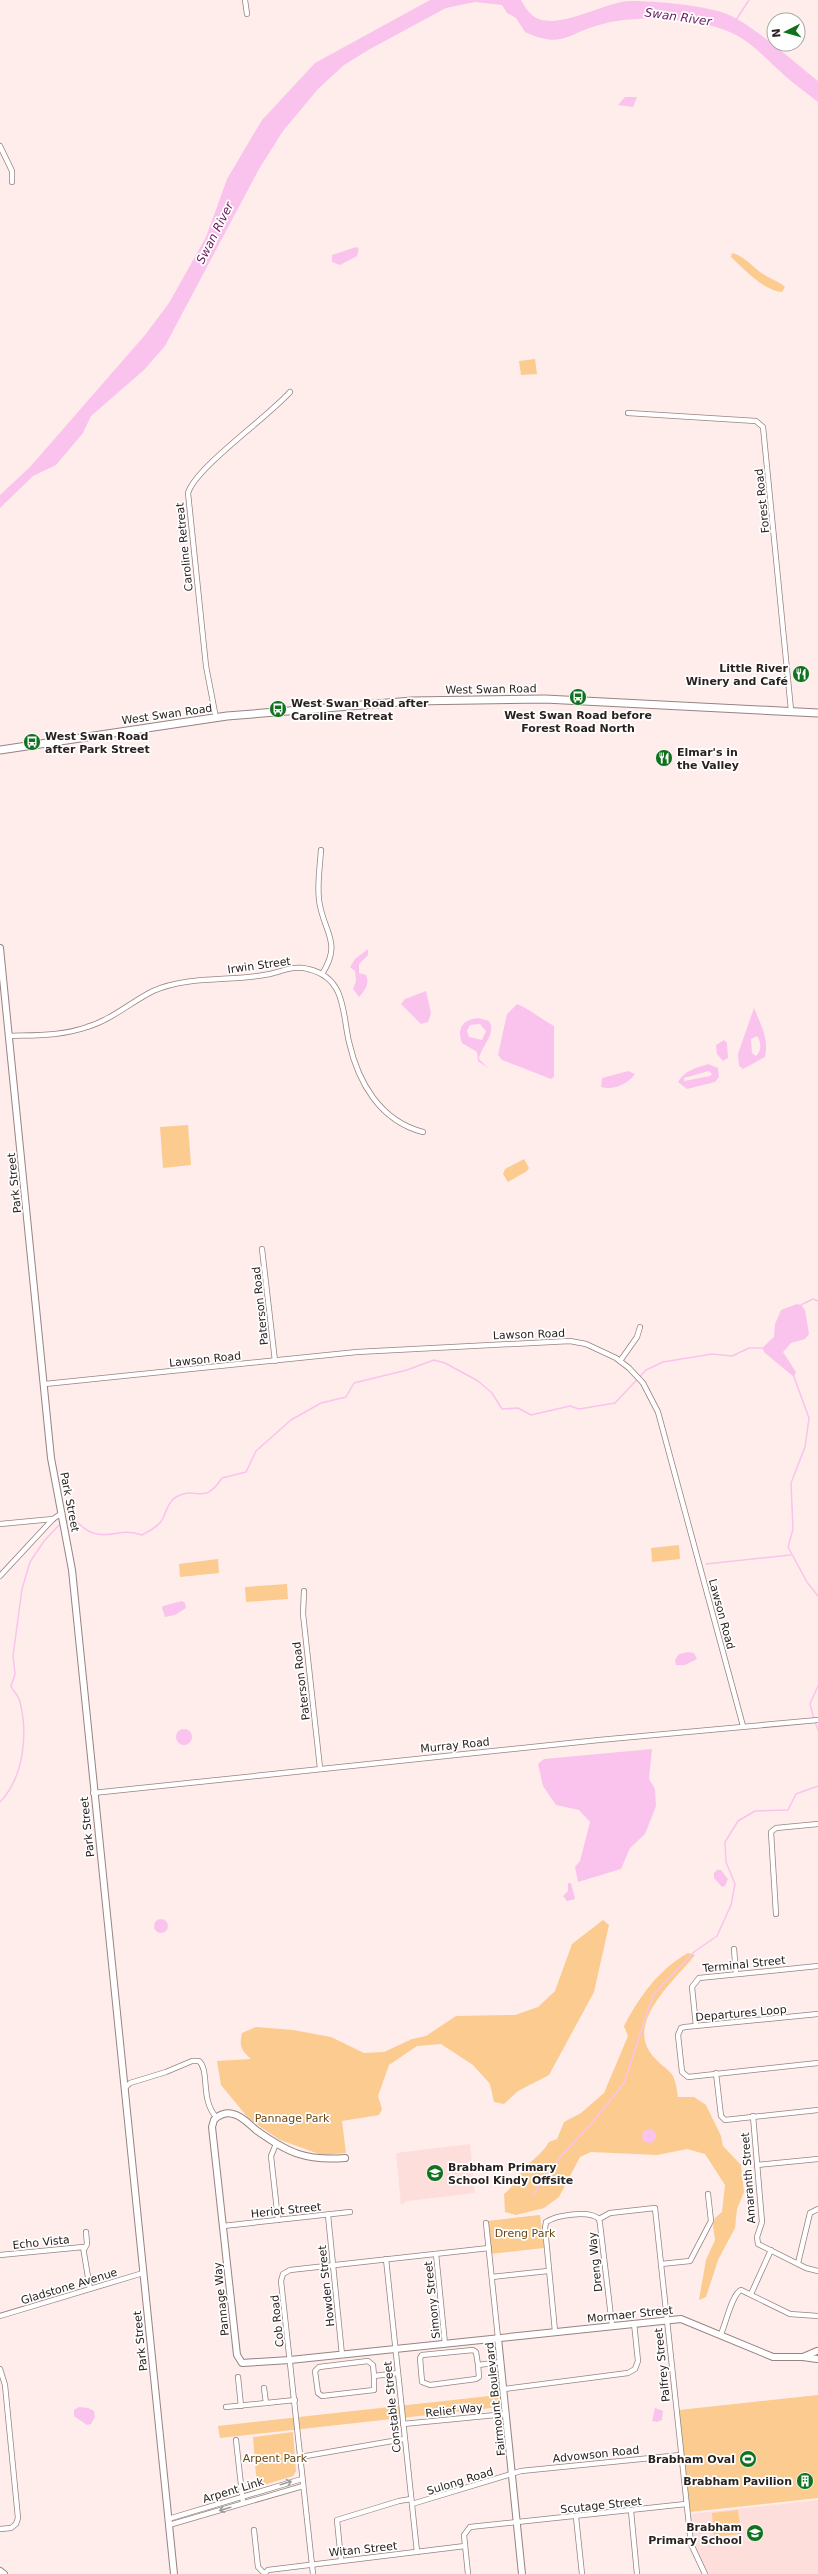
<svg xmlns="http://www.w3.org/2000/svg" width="818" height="2574" font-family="'DejaVu Sans',sans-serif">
  <rect width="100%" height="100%" fill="#ffedeb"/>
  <g fill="#fddedb">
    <polygon points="470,2144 475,2193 407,2201 401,2205 396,2153"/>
    <polygon points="818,2500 818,2574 708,2574 694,2545 690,2514"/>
  </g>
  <g fill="#fbcb90">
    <path d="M732,253C745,256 752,267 763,274C770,279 779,281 785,287L782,292C764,291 744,269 731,257Z"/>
    <polygon points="535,359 537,374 521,375 519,361"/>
    <polygon points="188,1125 191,1165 163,1168 160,1127"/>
    <polygon points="524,1159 529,1168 527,1171 508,1182 503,1174 505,1169"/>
    <polygon points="679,1545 680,1559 652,1562 651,1548"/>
    <polygon points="218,1559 219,1573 180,1577 179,1564"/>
    <polygon points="287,1584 288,1599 246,1602 245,1587"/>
    <path d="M603,1920L609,1925L594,1992L549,2075L518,2091L504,2104L494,2102L490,2084L473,2065L441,2044L417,2046L389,2065L378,2096L382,2109L379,2115L342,2121L346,2153L322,2155L280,2140L249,2119L221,2085L217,2061L251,2059C241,2050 239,2046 242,2033L256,2027L293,2030L331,2037L364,2053L384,2052L412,2039L426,2036L456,2016L515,2015L538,2007L555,1991L572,1944Z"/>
    <path d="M688,1953L695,1955C675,1980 625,2022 652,2055C669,2075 674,2066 678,2097H694L706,2105L721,2136L723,2146L741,2165L744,2192L737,2209L735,2228L718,2260L706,2297L699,2300L706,2260L715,2240L713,2226L715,2218L722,2212L725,2185L705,2154L687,2149L657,2155L591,2152L580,2157L559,2197L544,2208L516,2215L505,2212L504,2194C513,2187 515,2181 522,2172C530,2160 542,2155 549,2142L557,2139L564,2122L581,2113L604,2093L628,2036L624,2026C640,1996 658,1970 688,1953Z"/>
    <polygon points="540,2215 544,2248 490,2254 487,2221"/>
    <polygon points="498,2395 500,2407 220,2438 218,2426"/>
    <polygon points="818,2395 818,2498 690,2512 679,2410"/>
    <polygon points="293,2432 296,2471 293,2476 257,2487 253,2437"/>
    <polygon points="738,2510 741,2534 714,2537 712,2513"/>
  </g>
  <g fill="#fac3ed" fill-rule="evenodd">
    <path d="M430,0H521C524,5 527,11 532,15C554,34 605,1 631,1C657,1 703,5 727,14C752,24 795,63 818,81V102C807,93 795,85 785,76C769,62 755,45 736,35C701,17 637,14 599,25C567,34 561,49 525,32L516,18L507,13L502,5L475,2L446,8L370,49L344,65L318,89L283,131L259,169L165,346L144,370L91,416L83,433L56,465L33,476L0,508V495L30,467L145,335L169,303L206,237L227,179L262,120L315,63Z"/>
    <polygon points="625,97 637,97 633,107 618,105"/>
    <polygon points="356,247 359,249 357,256 340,265 332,262 332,255"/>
    <path d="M368,949V955L359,964V973L366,975C370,984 365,990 359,997L353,989L356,981L355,971L350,967L355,959Z"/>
    <polygon points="426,991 431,1013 428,1022 421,1024 401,1004 405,999"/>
    <path d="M517,1004C531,1010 541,1019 554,1026V1077L551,1079L502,1060L498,1055L507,1014Z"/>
    <path d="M754,1008C761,1025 769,1039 765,1057L743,1069L739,1066L738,1054ZM757,1036C761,1041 762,1051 756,1056L752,1053L751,1039Z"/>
    <path d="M478,1018L489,1021C497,1034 481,1046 479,1059L489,1069L478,1061L477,1052L462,1043C457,1028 462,1020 478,1018ZM480,1024L486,1031L482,1040L469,1037L467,1031L470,1025Z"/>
    <polygon points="724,1040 727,1043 728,1058 723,1061 717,1054 716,1045"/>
    <path d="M708,1064L718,1068L719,1077L715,1082L687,1089L678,1082C685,1070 696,1068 708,1064ZM709,1071L712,1074L710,1076L684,1081V1078Z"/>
    <path d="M628,1071L635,1074C628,1084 613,1091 601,1087L602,1078Z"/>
    <polygon points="797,1304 801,1305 805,1310 809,1334 805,1339 791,1343 783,1352 796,1372 794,1377 765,1353 762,1348 774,1337 775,1324 781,1310"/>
    <polygon points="182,1601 185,1603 186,1608 175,1615 165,1617 162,1608 163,1606"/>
    <polygon points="688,1652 694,1653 697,1659 685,1665 676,1665 675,1660 679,1654"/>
    <circle cx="184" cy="1737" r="8"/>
    <polygon points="652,1749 649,1779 655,1789 656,1806 645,1834 630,1848 621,1869 578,1882 575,1867 580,1861 590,1822 579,1810 556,1805 543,1786 538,1764 544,1759"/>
    <polygon points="717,1870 721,1870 728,1879 725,1886 722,1887 714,1878 714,1873"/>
    <polygon points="568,1883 571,1883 575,1899 567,1901 563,1896 568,1891"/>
    <circle cx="161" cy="1926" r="7"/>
    <circle cx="649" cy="2136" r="7"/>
    <polygon points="79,2407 88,2408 94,2411 95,2417 91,2424 87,2425 74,2416 74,2410"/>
    <polygon points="655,2408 663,2411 662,2420 657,2422 652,2421"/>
  </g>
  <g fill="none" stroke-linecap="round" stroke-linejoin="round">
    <g stroke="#fac3ed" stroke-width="1.5">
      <polyline points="736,20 749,0"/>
      <polyline points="801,1305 813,1299 818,1301"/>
      <polyline points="794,1377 809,1418 805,1447 791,1483 793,1529 788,1547 807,1582 818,1596"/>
      <path d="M64,1522L73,1519C80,1524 84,1530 93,1533C112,1539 121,1527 142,1535C149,1531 160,1526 163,1518C167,1510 168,1502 176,1497C196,1485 203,1507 222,1478L246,1472L256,1451L291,1420L321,1403L346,1397L354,1383L407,1370L434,1360L445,1363L478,1381L492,1393L502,1409L518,1408L531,1415L570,1406L579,1409L615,1403L646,1370L663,1362L712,1354L732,1356L749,1348H762"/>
      <polyline points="706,1564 791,1555"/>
      <polyline points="814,1719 810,1704 818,1686"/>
      <polyline points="815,1722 818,1730"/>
      <path d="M0,1802C24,1777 28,1734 20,1702C19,1696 13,1691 11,1686L15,1674L13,1656L22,1589L30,1562L44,1541L61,1523"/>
      <polyline points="533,2195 561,2156 591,2124 624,2083 653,1995 694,1952 717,1936 731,1905 735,1884 726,1862 725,1842 738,1821 755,1811 788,1810 796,1794 818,1786"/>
    </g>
    <g stroke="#978382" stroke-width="6">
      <g id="minor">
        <polyline points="245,0 247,14"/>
        <polyline points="0,146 12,171 12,182"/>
        <polyline points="628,413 756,421 763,427 791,710"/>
        <path d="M216,718L206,666L188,493C196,467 267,418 290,392"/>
        <path d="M321,850C320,866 317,883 319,900C323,932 343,942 322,974"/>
        <path d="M9,1036C35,1035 62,1036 87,1027C111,1020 131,1002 153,991C189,975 232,982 270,974C282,971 295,965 308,969C321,972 332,979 338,992C345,1008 345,1025 349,1042C358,1082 380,1121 423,1132"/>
        <polyline points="262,1249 275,1361"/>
        <polyline points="620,1361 637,1337 640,1327"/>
        <polyline points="45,1384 357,1352 570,1341 586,1344 616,1358 629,1368 643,1383 658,1412 743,1726"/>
        <polyline points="0,1524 53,1519"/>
        <polyline points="0,1576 53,1519 62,1513"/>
        <polyline points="304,1591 303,1614 320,1768"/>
        <polyline points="93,1793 599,1740 818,1720"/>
        <polyline points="776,1914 771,1832 776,1828 818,1824"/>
        <polyline points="734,1949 736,1973"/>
        <polyline points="818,2014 685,2027 681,2028 678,2035 682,2072 688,2077 818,2063"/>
        <polyline points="696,2026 692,1987 699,1978 818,1966"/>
        <polyline points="716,2073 721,2116 725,2120 818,2110"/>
        <path d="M125,2088L130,2083L166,2072L192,2061H199C210,2071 200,2099 216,2117"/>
        <polyline points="753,2116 762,2222 757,2237 758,2244 806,2268 818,2271"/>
        <polyline points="276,2144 271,2156 278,2220"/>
        <polyline points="757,2165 818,2159"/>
        <polyline points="328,2215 342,2355"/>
        <polyline points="599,2219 610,2213 655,2208 691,2544 705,2574"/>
        <polyline points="486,2223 498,2338"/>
        <polyline points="223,2226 350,2212"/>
        <polyline points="85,2248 87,2244 86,2232"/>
        <polyline points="436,2254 445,2344"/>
        <polyline points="0,2255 83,2247 90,2289"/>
        <polyline points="386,2259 417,2552"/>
        <polyline points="798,2263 810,2213 818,2209"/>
        <polyline points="661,2264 690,2261 711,2221 708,2194"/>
        <polyline points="492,2277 548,2271"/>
        <polyline points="751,2294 771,2250"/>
        <polyline points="0,2316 143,2273"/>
        <path d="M555,2331L545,2228L546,2222C557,2215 589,2210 599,2219L600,2224L612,2325"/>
        <path d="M721,2334C726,2323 732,2294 741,2290L790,2314L818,2316"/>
        <polyline points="478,2365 476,2352 473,2350 422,2355 420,2358 422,2382 430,2385 476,2379 479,2377 478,2365 501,2362"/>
        <polyline points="0,2369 5,2385 18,2518 16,2524 11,2528 0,2529"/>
        <polyline points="374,2376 374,2390 322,2396 318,2393 315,2371 319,2367 368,2361 373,2365 374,2376 398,2373"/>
        <polyline points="238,2377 241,2406"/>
        <polyline points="264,2388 266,2403"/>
        <polyline points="504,2389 628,2373 635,2369 638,2361 634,2323"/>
        <polyline points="226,2407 295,2400"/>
        <polyline points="403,2424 506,2414"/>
        <polyline points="236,2440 243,2503"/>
        <polyline points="300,2457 404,2439"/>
        <polyline points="412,2504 521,2471 681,2455"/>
        <polyline points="631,2511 637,2574"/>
        <polyline points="576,2517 582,2574"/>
        <polyline points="168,2519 302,2479"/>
        <polyline points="169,2525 303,2486"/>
        <polyline points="254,2530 258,2567 264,2573"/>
        <polyline points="341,2560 337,2520 399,2501 411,2499"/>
        <polyline points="264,2574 268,2570 465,2546"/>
        <polyline points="313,2574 281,2281 283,2274 290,2270 489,2248"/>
        <polyline points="468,2574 464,2535 470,2527 686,2504"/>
      </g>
    </g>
    <g stroke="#978382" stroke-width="8">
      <g id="tertiary">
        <polyline points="0,948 51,1458 72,1570 174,2574"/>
        <path d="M345,2158C306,2161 288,2153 256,2130C250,2125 241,2115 233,2114C226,2112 218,2115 214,2120L212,2127L237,2355L242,2363L290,2360L681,2319L773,2357H803L817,2359"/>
        <polyline points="498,2338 522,2574"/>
        <polyline points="803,2357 817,2351"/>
        <polyline points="0,2571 4,2574"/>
      </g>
    </g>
    <g stroke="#978382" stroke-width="9">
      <polyline id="primary" points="0,750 227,716 412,701 545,699 818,713"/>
    </g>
    <use href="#minor" stroke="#fff" stroke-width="4.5"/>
    <use href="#tertiary" stroke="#fff" stroke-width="6"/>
    <use href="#primary" stroke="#fff" stroke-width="7"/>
  </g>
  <defs><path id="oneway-shaft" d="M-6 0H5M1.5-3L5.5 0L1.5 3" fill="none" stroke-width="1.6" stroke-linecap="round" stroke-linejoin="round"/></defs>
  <g stroke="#9f9c9b">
    <use href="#oneway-shaft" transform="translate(286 2483) rotate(-17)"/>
    <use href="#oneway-shaft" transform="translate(225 2509) rotate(164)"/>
  </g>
  <defs>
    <g id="restaurant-disc" transform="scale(0.9)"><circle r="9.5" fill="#10711f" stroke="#fff"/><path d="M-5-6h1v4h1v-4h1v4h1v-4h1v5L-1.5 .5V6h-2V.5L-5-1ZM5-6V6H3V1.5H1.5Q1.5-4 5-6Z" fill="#fff"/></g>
    <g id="bus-disc" transform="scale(0.9)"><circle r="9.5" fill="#10711f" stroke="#fff"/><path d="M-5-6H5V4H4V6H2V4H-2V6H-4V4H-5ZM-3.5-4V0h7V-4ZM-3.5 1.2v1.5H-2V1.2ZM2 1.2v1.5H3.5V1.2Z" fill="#fff"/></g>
    <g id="school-disc" transform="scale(0.9)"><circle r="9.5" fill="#10711f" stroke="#fff"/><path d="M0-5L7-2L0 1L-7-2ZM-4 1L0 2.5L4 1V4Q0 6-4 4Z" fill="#fff"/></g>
    <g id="stadium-disc" transform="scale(0.9)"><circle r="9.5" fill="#10711f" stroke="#fff"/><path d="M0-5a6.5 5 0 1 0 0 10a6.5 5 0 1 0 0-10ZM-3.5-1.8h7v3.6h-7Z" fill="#fff"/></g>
    <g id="building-disc" transform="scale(0.9)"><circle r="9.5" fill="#10711f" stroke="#fff"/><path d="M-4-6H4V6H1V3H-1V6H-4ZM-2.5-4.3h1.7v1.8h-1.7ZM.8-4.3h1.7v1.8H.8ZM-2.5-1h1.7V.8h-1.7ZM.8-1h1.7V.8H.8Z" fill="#fff"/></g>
  </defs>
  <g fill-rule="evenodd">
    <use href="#restaurant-disc" x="801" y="674"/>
    <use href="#bus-disc" x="578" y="697"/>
    <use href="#bus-disc" x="278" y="709"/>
    <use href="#bus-disc" x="32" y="742"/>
    <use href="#restaurant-disc" x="664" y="758"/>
    <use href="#school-disc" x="435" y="2173"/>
    <use href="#stadium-disc" x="748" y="2459"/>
    <use href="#building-disc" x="805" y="2481"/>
    <use href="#school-disc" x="755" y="2533"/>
  </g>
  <g text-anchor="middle" stroke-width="3.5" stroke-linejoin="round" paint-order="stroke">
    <g font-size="11" fill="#2a2221" stroke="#fff">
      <text transform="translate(762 501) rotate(-96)" y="4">Forest Road</text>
      <text transform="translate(184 547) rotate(-96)" y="4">Caroline Retreat</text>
      <text transform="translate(491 689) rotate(-1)" y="4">West Swan Road</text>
      <text transform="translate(167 714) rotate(-8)" y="4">West Swan Road</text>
      <text transform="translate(259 965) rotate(-8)" y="4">Irwin Street</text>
      <text transform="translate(14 1183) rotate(-96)" y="4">Park Street</text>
      <text transform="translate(260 1306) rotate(-96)" y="4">Paterson Road</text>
      <text transform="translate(529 1334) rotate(-2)" y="4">Lawson Road</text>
      <text transform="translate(205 1359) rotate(-6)" y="4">Lawson Road</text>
      <text transform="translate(70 1502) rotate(79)" y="4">Park Street</text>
      <text transform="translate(722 1614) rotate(75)" y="4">Lawson Road</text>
      <text transform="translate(301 1681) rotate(-97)" y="4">Paterson Road</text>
      <text transform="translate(455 1745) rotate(-6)" y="4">Murray Road</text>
      <text transform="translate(87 1827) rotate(-96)" y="4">Park Street</text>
      <text transform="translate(744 1964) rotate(-6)" y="4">Terminal Street</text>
      <text transform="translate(741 2013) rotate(-5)" y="4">Departures Loop</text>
      <text transform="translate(748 2178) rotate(-94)" y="4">Amaranth Street</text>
      <text transform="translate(286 2210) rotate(-6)" y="4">Heriot Street</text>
      <text transform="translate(41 2242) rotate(-6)" y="4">Echo Vista</text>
      <text transform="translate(595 2262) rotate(-96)" y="4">Dreng Way</text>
      <text transform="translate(69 2286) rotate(-17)" y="4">Gladstone Avenue</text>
      <text transform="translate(326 2286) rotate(-96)" y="4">Howden Street</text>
      <text transform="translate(221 2299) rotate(-96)" y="4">Pannage Way</text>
      <text transform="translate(432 2300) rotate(-96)" y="4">Simony Street</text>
      <text transform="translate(630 2314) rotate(-6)" y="4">Mormaer Street</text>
      <text transform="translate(277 2321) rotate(-96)" y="4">Cob Road</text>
      <text transform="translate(140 2341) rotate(-96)" y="4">Park Street</text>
      <text transform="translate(662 2365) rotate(-96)" y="4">Palfrey Street</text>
      <text transform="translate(495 2399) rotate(-96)" y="4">Fairmount Boulevard</text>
      <text transform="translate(392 2407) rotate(-96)" y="4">Constable Street</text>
      <text transform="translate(454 2410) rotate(-6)" y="4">Relief Way</text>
      <text transform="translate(596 2454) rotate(-6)" y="4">Advowson Road</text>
      <text transform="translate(460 2481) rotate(-17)" y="4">Sulong Road</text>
      <text transform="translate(233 2490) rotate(-17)" y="4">Arpent Link</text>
      <text transform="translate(601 2505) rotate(-6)" y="4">Scutage Street</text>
      <text transform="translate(363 2549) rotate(-6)" y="4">Witan Street</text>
    </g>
    <g font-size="11" font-weight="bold" fill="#2a2221" stroke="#fff" text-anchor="end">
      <text x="788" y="672">Little River<tspan x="788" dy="13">Winery and Café</tspan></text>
      <text x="291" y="707" text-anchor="start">West Swan Road after<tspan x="291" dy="13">Caroline Retreat</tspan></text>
      <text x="578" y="719" text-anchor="middle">West Swan Road before<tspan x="578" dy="13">Forest Road North</tspan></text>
      <text x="45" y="740" text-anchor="start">West Swan Road<tspan x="45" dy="13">after Park Street</tspan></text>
      <text x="677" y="756" text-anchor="start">Elmar's in<tspan x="677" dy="13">the Valley</tspan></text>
      <text x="448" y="2171" text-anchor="start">Brabham Primary<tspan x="448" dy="13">School Kindy Offsite</tspan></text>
      <text x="735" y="2463">Brabham Oval</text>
      <text x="792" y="2485">Brabham Pavilion</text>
      <text x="742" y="2531">Brabham<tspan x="742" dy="13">Primary School</tspan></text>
    </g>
    <g font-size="11" fill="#6a4613" stroke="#fff">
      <text x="292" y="2122">Pannage Park</text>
      <text x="525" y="2237">Dreng Park</text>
      <text x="275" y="2462">Arpent Park</text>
    </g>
    <g font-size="12" font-style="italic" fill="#6d2061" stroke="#fff">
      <text transform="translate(678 17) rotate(8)" y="4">Swan River</text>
      <text transform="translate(215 233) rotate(-63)" y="4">Swan River</text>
    </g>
  </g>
  <g transform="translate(786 32) rotate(264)"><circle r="19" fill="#ffffff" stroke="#aaa7a6"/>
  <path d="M0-3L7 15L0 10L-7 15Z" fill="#10711f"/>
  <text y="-6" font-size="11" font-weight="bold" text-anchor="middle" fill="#2a2221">N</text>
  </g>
</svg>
